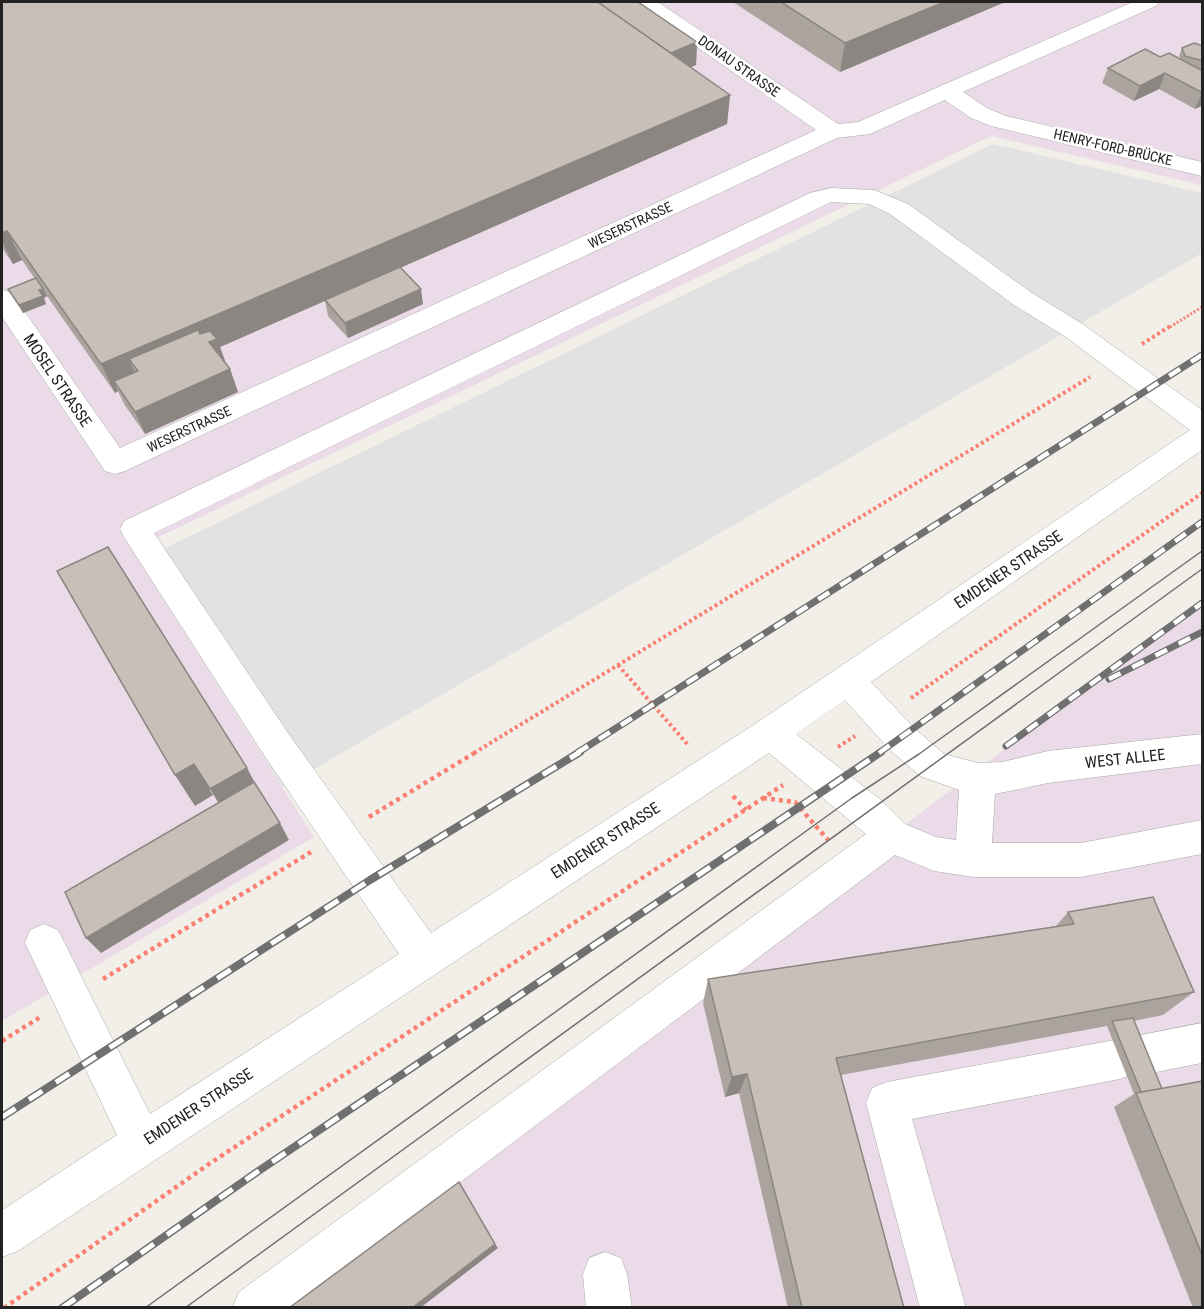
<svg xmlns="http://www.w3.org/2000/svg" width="1204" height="1309" font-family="'Roboto Condensed',sans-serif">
  <rect width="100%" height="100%" fill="#f2efe9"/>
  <g fill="#ebdbe8">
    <polygon points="2,2 1202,2 1202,185 991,136 132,550 314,837 2,1021"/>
    <polygon points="1202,603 1202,1307 269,1308 1076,695"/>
  </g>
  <polygon fill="#e2e2e2" points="993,144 1202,193 1202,253 283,787 139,561"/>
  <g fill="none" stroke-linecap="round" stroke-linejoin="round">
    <g stroke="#a9a9a9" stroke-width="1">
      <g id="minor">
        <polygon points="635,2 658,2 838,124 858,122 1133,2 1159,2 1156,6 963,92 987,108 1006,116 1202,162 1202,176 991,126 971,118 945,100 870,134 837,138 125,471 115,474 105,471 2,317 2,290 11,292 120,448 816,130 638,6"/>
        <path d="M831,188L874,190L908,204L1032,293L1084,325L1202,410V450L871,682L913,727L944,754L978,763L1002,762L1048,751L1202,734V764L1048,783L995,794L992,843H1081L1202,820V854L1081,877H973L934,871L895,855L293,1308H232L239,1292L866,834L769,753L18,1251L2,1257V1210L117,1135L25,943L30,930L44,924L58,930L150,1114L399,954L264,755L124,537L120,529L124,521L810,193ZM831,202L869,204L890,214L1014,305L1066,337L1190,430L758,722L431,933L288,733L154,533ZM845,700L889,749L920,776L959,790L956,840L936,837L905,824L881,800L796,734Z"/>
        <polygon points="1202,1023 1202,1063 1141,1075 1135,1073 1120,1079 912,1119 966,1308 920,1308 866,1103 872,1088 887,1082 1120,1039 1126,1041 1141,1035"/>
        <polygon points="605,1252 621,1258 627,1274 632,1308 586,1308 583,1274 589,1258"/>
      </g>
    </g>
    <polyline stroke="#fa8072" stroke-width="3" stroke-dasharray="2 2" stroke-linecap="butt" points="1170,327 1202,307"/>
    <g stroke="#fa8072" stroke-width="4" stroke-dasharray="3 3" stroke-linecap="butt">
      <polyline points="1142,344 1172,325"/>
      <polyline points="618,665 689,746"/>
      <polyline points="911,698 1202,493"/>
      <polyline points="838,747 855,736"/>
      <polyline points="474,753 1090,377"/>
    </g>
    <g stroke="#fa8072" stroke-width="4.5" stroke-dasharray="4 4" stroke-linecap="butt">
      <polyline points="733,796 746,810"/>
      <polyline points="763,798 795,802 828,840"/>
      <polyline points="369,817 476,752"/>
      <polyline points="103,979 311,852"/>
      <polyline points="2,1041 42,1016"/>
      <polyline points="4,1308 209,1164 783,785"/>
    </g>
    <use href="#minor" fill="#fff" fill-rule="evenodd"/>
    <g stroke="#707070" stroke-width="1.5">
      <polyline points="145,1308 852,798 919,754 1202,551"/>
      <polyline points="185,1308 1202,569"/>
    </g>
    <g stroke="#707070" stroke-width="7">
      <g id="rail-far1">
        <polyline points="1109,679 1202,632"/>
        <polyline points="1006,746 1202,603"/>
        <polyline points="577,753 1202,355"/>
        <polyline points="879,753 1202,522"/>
      </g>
    </g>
    <g stroke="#707070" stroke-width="8">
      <g id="rail">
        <polyline points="2,1117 370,880 580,752"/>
        <polyline points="62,1308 257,1172 881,752"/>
      </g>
    </g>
    <use href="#rail-far1" stroke="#fff" stroke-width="4.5" stroke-dasharray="13" stroke-linecap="butt"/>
    <use href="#rail" stroke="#fff" stroke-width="5" stroke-dasharray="16" stroke-linecap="butt"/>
  </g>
  <g fill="#aba49e">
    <polygon points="2,2 697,42 696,65 691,67 730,95 727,124 400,268 423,304 348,338 328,316 325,301 220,347 225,361 224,362 230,369 238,392 145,434 124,404 118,391 115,393 47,296 44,298 46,304 23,313 8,289 35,279 22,260 13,264 2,248"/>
    <polygon points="733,2 1005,2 840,72"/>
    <polygon points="1203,46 1203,70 1200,69 1203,71 1203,105 1195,109 1159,89 1134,101 1102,83 1108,68 1160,57 1180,58 1179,56 1182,48"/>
    <polygon points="1068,912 1194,992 1163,1015 1134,1021 1162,1089 1203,1081 1203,1308 1193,1308 1114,1107 1134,1094 1107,1026 841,1075 904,1308 788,1308 739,1093 725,1097 703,1003 708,979 1056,926"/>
  </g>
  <g fill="#8b8681">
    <polygon points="944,2 1005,2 840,72 845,43"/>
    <polygon points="697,42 696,65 664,78 665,56"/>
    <polygon points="1165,73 1159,89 1134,101 1140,86"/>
    <polygon points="1202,93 1203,105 1195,109"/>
    <polygon points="730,95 727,124 220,347 225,361 217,365 138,371 129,359 139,382 114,381 118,391 115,393 101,364"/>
    <polygon points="7,231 22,260 13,264 2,241 2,233"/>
    <polygon points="43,289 47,296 44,298 46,304 23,313 19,305 39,290"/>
    <polygon points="421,289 423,304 348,338 345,323"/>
    <polygon points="230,369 238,392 145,434 135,412"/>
    <polygon points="194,764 213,795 195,806 175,775"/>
    <polygon points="247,768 264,800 229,820 210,789"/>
    <polygon points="280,823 289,840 101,953 86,938"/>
    <polygon points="747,1074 739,1093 725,1097 732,1077"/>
    <polygon points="495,1244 498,1248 420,1308 412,1308"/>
  </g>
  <g fill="#c7bfb8" stroke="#8b8681" stroke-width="1.5">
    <polygon points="2,2 598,2 730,95 101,364 7,231 2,233"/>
    <polygon points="598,2 638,2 697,42 671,53"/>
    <polygon points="781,2 944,2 845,43"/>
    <polygon points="1194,43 1203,46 1203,61 1185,56 1182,48"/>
    <polygon points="1145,49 1160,57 1169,53 1203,71 1203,93 1165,73 1140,86 1108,68"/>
    <polygon points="400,267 421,289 345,323 325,300"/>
    <polygon points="36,278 43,289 39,290 43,296 19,305 8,289"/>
    <polygon points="198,330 200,334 210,331 217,339 209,342 230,369 135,412 114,381 138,371 129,359"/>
    <polygon points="108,547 247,768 210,789 194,764 175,775 57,571"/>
    <polygon points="254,782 280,823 86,938 65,892"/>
    <polygon points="1153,897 1194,992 836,1058 904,1308 802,1308 747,1074 732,1077 708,979 1074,924 1068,912"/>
    <polygon points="1133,1018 1162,1089 1141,1092 1112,1021"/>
    <polygon points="1203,1081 1203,1257 1136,1093"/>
    <polygon points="459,1182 495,1244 412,1308 289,1308"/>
  </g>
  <g text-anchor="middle" stroke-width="5" stroke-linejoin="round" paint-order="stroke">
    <g font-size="14" fill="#222" stroke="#fff">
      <text transform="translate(739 66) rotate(35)" y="5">DONAU STRASSE</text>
      <text transform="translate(1113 147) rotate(13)" y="5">HENRY-FORD-BRÜCKE</text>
      <text transform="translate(630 225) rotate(-25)" y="5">WESERSTRASSE</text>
      <text transform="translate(189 429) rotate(-25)" y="5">WESERSTRASSE</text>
    </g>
    <g font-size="16" fill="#222" stroke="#fff">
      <text transform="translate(58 380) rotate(56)" y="6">MOSEL STRASSE</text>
      <text transform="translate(1008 569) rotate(-34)" y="6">EMDENER STRASSE</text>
      <text transform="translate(1125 758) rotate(-6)" y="6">WEST ALLEE</text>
      <text transform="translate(605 840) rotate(-33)" y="6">EMDENER STRASSE</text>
      <text transform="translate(198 1106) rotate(-33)" y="6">EMDENER STRASSE</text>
    </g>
  </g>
  <rect width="1204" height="1309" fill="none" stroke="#222222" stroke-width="6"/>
</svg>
